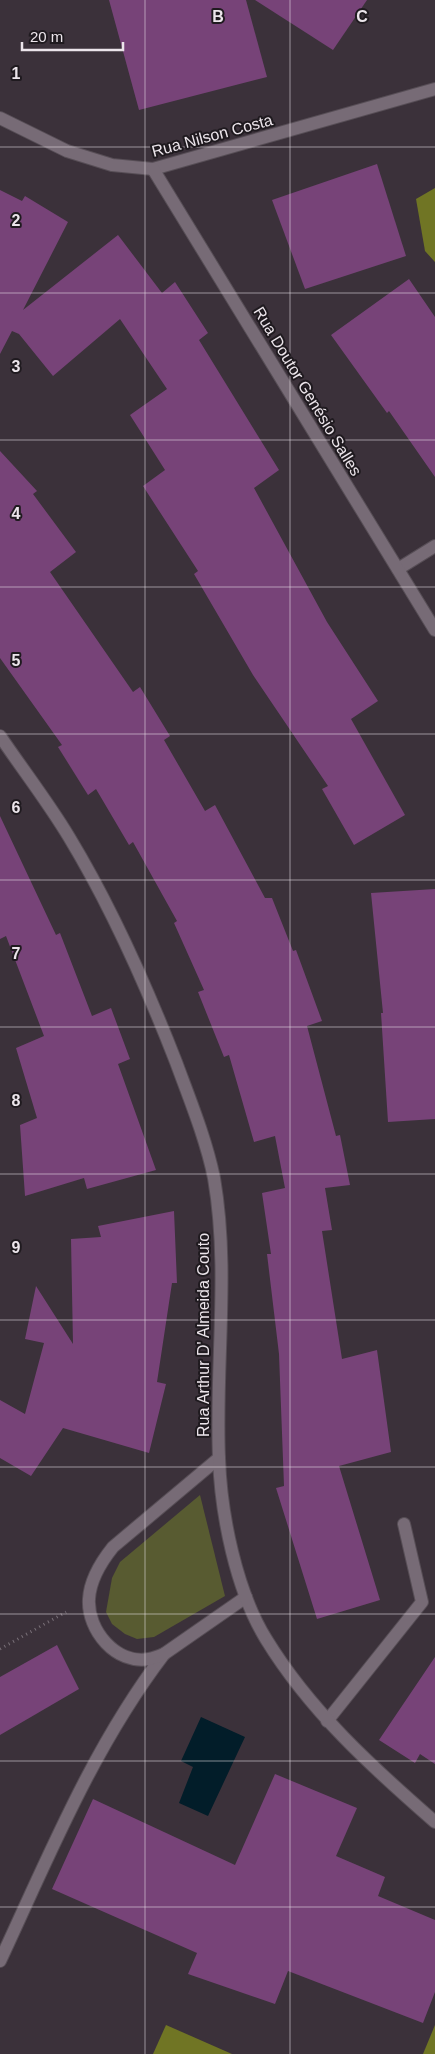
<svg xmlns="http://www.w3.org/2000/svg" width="435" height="2054" font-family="Arial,sans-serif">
  <rect width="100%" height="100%" fill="#3b313a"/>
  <polygon fill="#585b31" points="200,1495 225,1596 154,1637 137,1639 125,1634 112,1624 106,1612 112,1578 120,1562"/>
  <g fill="#707524">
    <polygon points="435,188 435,262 425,251 416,199"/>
    <polygon points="166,2025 232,2054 153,2054"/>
    <polygon points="435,2025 435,2054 423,2054"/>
  </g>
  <polygon fill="#021d29" points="201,1717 245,1737 208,1816 179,1803 193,1767 181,1761"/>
  <g fill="#774378">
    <polygon points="109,0 246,0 267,77 139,110"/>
    <polygon points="255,0 367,0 333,50"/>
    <polygon points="377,164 406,256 305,289 272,200"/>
    <polygon points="0,190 22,201 25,196 68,222 23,310 118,235 162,293 175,282 208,333 199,340 279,470 254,488 327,622 378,701 351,719 405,815 354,845 322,789 328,786 253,675 194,574 198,571 143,486 165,470 130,415 167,389 120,319 53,376 19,334 12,331 0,354"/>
    <polygon points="409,279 435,317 435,477 389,411 387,413 331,335"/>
    <polygon points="0,451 37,491 33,494 76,552 50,572 133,692 140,687 170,736 164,740 205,811 215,805 265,898 272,898 293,951 296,950 322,1021 307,1026 336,1136 340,1135 350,1185 325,1188 332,1230 322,1231 342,1359 377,1350 391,1452 339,1466 380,1600 317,1619 276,1488 284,1486 279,1354 267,1254 271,1254 262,1193 285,1188 275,1136 254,1142 229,1055 224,1057 198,992 204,990 174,923 177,921 133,842 129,845 96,789 88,795 58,747 62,745 0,658"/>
    <polygon points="0,816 56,935 60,933 92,1016 111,1008 130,1059 118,1064 156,1170 87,1189 84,1178 25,1196 20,1125 37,1118 16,1048 44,1036 6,936 0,939"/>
    <polygon points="435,889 435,1119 388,1122 381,1013 383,1013 371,893"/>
    <polygon points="174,1211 177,1283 172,1283 157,1382 166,1384 149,1453 63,1428 31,1476 0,1458 0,1400 25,1414 44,1343 25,1339 36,1286 73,1344 71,1239 101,1237 98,1226"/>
    <polygon points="57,1645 79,1689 0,1735 0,1677"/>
    <polygon points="435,1657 435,1764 420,1754 415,1763 379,1740"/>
    <polygon points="275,1774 357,1808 336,1856 385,1877 378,1896 435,1920 435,1992 423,2023 288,1971 275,2004 188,1974 197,1953 52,1889 93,1799 235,1865"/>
  </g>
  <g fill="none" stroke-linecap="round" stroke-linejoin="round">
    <g stroke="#574e56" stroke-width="14">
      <g id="lane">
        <polyline points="398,569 435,546"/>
        <polyline points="327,1721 422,1602 404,1524"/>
        <path d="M0,1961C49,1856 93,1747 164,1654"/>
      </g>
    </g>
    <g stroke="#574e56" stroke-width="14">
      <g id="street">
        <polyline points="0,118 67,151 112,165 153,169 435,89"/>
        <polyline points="153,169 435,630"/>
        <path d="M219,1458L113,1547C101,1562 90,1579 89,1599C87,1630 116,1665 149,1659C154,1658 159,1656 164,1654L246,1597"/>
      </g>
    </g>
    <g stroke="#574e56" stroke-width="14">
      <path id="secondary" d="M0,736C23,770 48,802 69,837C112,908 146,985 176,1062C190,1100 206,1139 214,1178C230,1271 215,1364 219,1458C221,1515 236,1590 266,1639C310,1711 372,1767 435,1822"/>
    </g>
    <polyline stroke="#797078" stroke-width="3" stroke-dasharray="1 4" stroke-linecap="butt" points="0,1649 66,1612"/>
    <use href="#lane" stroke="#776b76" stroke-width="12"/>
    <use href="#street" stroke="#776b76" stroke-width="12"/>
    <use href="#secondary" stroke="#776b76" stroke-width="12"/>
  </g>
  <path fill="none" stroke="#ece5eb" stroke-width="1" stroke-opacity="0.55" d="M145,0V2054M290,0V2054M0,147H435M0,293H435M0,440H435M0,587H435M0,734H435M0,880H435M0,1027H435M0,1174H435M0,1320H435M0,1467H435M0,1614H435M0,1761H435M0,1907H435"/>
  <g text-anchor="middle" stroke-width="4" stroke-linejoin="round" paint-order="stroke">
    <g font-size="16" fill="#ece5eb" stroke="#1f1a1f">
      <text transform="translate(212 135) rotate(-15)" y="6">Rua Nilson Costa</text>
      <text transform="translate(308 391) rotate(59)" y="6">Rua Doutor Genésio Salles</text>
      <text transform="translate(203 1335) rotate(-90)" y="6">Rua Arthur D' Almeida Couto</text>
    </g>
  </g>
  <g font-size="16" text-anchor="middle" font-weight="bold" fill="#ece5eb" stroke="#1f1a1f" stroke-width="4" stroke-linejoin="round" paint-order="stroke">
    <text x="218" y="22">B</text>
    <text x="362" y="22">C</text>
    <text x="16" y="79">1</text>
    <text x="16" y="226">2</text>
    <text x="16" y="372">3</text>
    <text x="16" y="519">4</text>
    <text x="16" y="666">5</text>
    <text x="16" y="813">6</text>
    <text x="16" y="959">7</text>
    <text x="16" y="1106">8</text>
    <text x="16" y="1253">9</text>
  </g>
  <path d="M22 42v8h101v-8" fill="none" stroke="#ece5eb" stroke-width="2.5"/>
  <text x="30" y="42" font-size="15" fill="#ece5eb" stroke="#1f1a1f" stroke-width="4" paint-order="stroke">20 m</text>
</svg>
